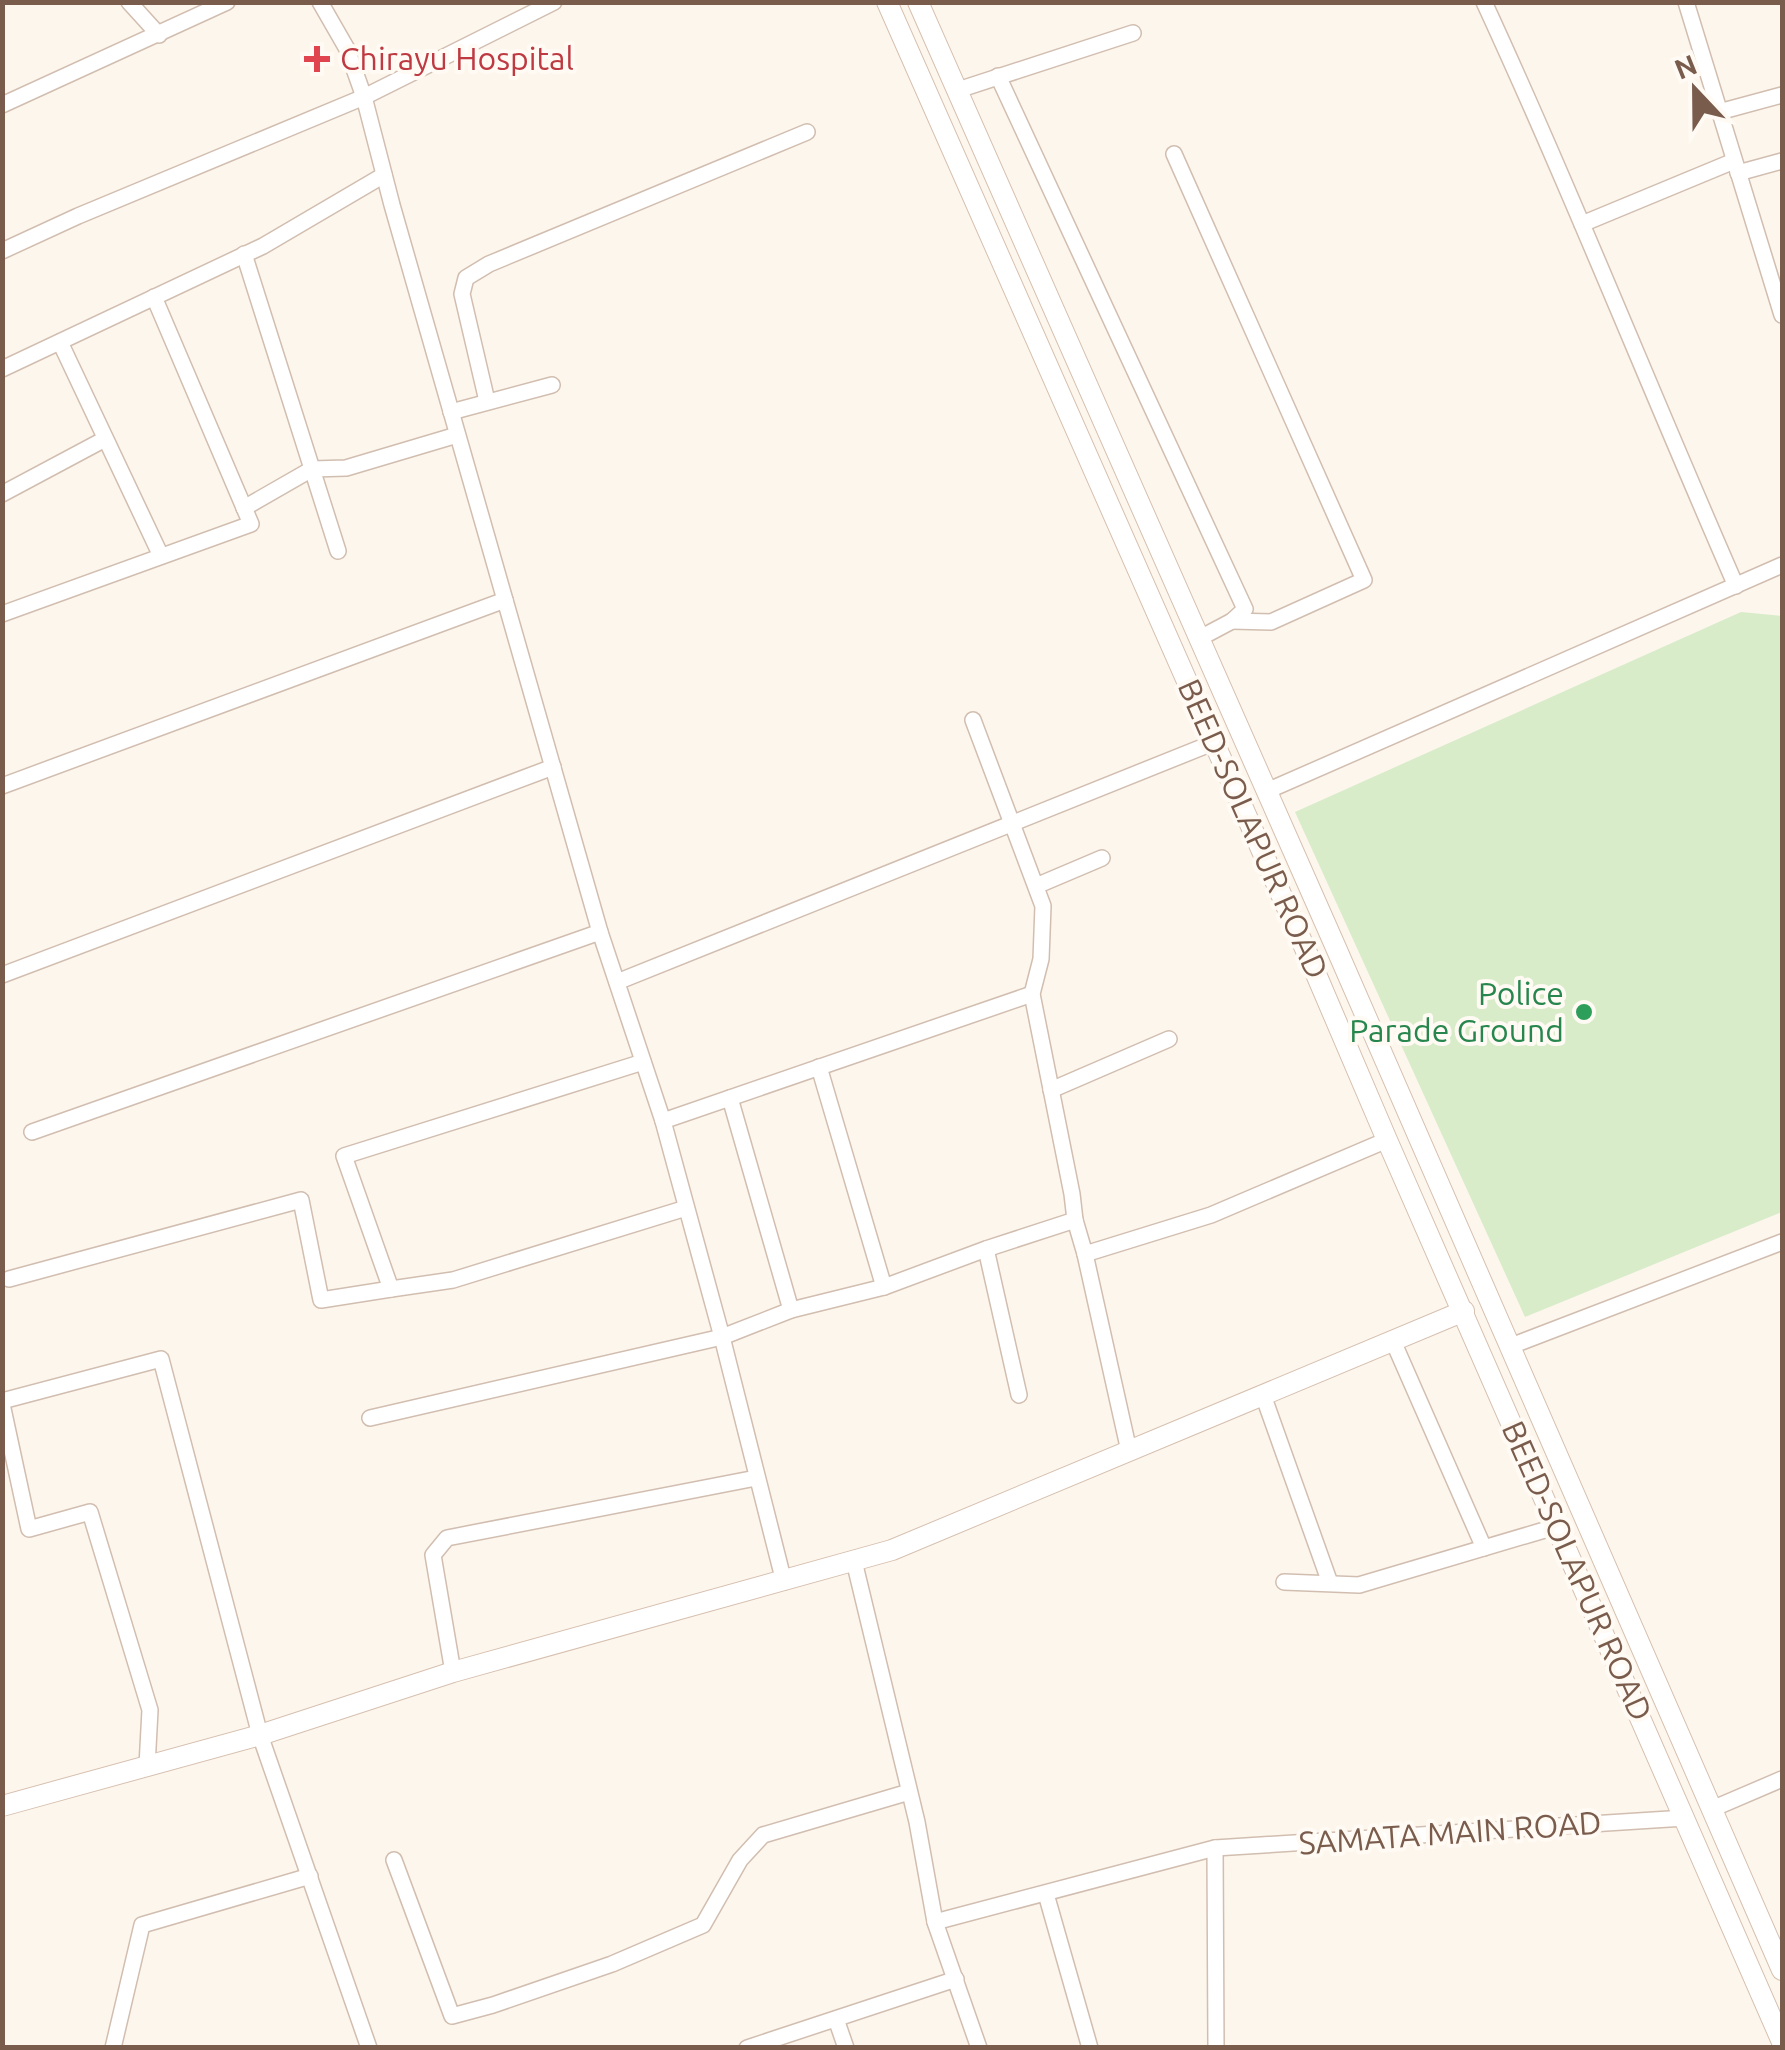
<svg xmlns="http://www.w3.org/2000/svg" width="1785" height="2050" font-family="Ubuntu,sans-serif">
  <rect width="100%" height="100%" fill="#fdf6ec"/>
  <polygon fill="#d8ecc9" points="1741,612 1782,616 1782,1212 1525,1317 1295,812"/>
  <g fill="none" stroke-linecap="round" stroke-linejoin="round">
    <g stroke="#d1beb0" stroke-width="18">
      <g id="street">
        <polyline points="129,2 159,35"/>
        <polyline points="320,2 347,49 364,97 392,205 600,932 663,1121 722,1337 784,1582"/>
        <path d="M1484,2C1573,195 1651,392 1736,586"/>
        <polyline points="1686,2 1782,315"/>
        <polyline points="998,76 1245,609 1232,621 1200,638"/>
        <polyline points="958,90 1133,33"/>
        <polyline points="2,105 227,2"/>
        <polyline points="1719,112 1782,95"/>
        <polyline points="1174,154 1364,580 1271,622 1232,621"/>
        <polyline points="1738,173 1782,161"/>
        <polyline points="1582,224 1734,161"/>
        <polyline points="2,251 78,216 364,97 554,2"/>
        <polyline points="244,254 338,551"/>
        <polyline points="60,342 161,556"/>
        <polyline points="2,369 263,246 384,175"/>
        <polyline points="487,401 462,294 466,278 489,264 807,132"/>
        <polyline points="451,412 552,385"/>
        <polyline points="2,494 105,439"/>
        <polyline points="244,508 312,469 346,468 457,435"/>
        <polyline points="2,614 251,524 154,297"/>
        <polyline points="973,720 1043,906 1041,959 1032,994 1072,1194 1075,1220 1085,1254 1129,1451"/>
        <polyline points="2,786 505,600"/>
        <polyline points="1267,791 1782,565"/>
        <polyline points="1036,886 1102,858"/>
        <polyline points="2,975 553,767"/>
        <polyline points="617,982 1215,742"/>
        <polyline points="643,1062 344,1156 391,1289 453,1280 686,1208"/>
        <polyline points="819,1067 884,1287"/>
        <polyline points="1051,1090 1169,1039"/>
        <polyline points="730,1098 791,1310"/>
        <polyline points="663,1121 1032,994"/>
        <polyline points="32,1132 600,932"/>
        <polyline points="986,1249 1019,1395"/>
        <polyline points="1085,1254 1211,1215 1387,1140"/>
        <polyline points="9,1279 301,1200 321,1300 391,1289"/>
        <polyline points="1393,1341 1484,1548"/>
        <polyline points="1511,1346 1782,1242"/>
        <polyline points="1263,1395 1330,1583"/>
        <polyline points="2,1401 161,1359 260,1735 369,2048"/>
        <polyline points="2,1404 29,1529 90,1512 150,1710 147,1766"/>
        <polyline points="370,1418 722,1337 791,1310 884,1287 986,1249 1075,1220"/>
        <polyline points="854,1561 917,1822 935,1922"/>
        <polyline points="1284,1582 1359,1585 1558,1526"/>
        <polyline points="453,1672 433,1555 447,1538 756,1478"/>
        <polyline points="1712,1809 1782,1779"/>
        <polyline points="1215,1848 1216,2048"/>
        <polyline points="394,1860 452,2016 493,2005 612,1964 703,1925 740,1860 763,1835 909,1792"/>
        <polyline points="1046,1894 1090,2048"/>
        <polyline points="836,2019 846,2048"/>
        <polyline points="113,2048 142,1925 310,1876"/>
        <polyline points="747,2048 956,1979"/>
        <polyline points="979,2048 935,1922 1215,1848 1685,1818"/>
      </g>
    </g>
    <g stroke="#d6c0b0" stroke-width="22">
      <g id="secondary">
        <polyline points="887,2 1307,953 1387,1140 1782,2042"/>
        <polyline points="918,2 1333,941 1782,1970"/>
        <polyline points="2,1806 260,1735 453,1672 892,1550 1464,1311"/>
      </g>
    </g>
    <use href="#street" stroke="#fff" stroke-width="15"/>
    <use href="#secondary" stroke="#fff" stroke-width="20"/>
  </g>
  <path fill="#e0444e" stroke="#fffaf3" stroke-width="4" d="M312 44h10v10h10v10h-10v10h-10v-10h-10v-10h10z"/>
  <circle fill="#2e9e5b" stroke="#fffaf3" stroke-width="4" cx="1584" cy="1012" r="10"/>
  <g text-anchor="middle" stroke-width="8" stroke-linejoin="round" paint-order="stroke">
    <g font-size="32" fill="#be3a42" stroke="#fffaf3" text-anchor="start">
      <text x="340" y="70">Chirayu Hospital</text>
    </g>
    <g font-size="32" fill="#7a5c4d" stroke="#fffaf3">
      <text transform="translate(1253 829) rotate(66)" y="11">BEED-SOLAPUR ROAD</text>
      <text transform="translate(1577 1571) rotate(66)" y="11">BEED-SOLAPUR ROAD</text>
      <text transform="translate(1450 1833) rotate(-4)" y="11">SAMATA MAIN ROAD</text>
    </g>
    <g font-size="32" fill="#27864d" stroke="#fffaf3" text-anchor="end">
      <text x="1564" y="1005">Police<tspan x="1564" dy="37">Parade Ground</tspan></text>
    </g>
  </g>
  <rect width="1785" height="2050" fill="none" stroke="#7a5c4d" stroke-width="10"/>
  <g transform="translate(1695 90) rotate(338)" stroke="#fffaf3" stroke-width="8" paint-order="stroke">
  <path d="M0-8L18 38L0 25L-18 38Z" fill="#7a5c4d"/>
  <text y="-15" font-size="28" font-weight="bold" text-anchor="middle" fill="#7a5c4d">N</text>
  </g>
</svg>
